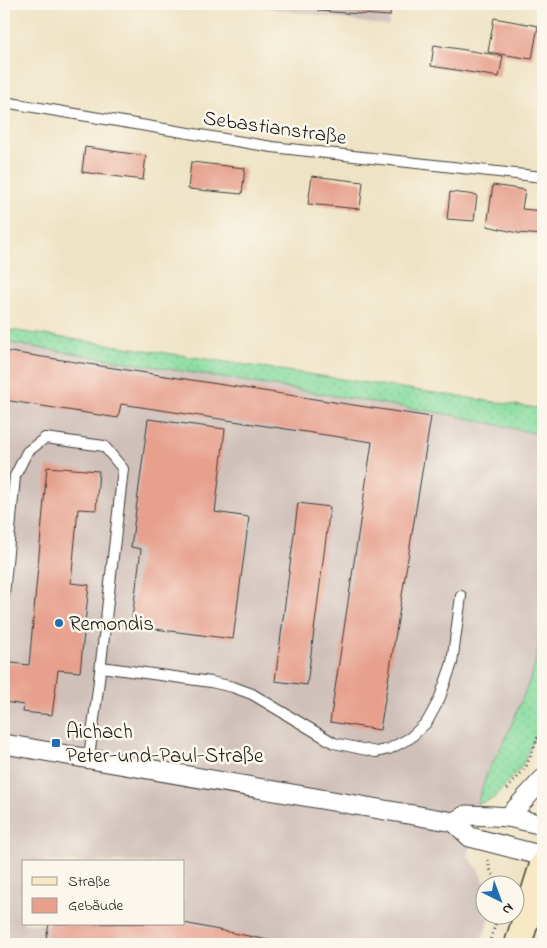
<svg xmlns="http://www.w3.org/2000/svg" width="547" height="948" font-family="'Indie Flower',sans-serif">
  <defs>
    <pattern id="grass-dots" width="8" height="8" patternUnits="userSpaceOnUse" patternTransform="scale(1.25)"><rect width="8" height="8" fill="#86dc9f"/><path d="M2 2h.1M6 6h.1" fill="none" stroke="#73bc88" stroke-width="1.8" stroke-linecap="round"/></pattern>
  </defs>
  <rect width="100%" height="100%" fill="#fbf7ec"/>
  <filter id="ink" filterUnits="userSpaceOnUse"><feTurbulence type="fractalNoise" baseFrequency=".02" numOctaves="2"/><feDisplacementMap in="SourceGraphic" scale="10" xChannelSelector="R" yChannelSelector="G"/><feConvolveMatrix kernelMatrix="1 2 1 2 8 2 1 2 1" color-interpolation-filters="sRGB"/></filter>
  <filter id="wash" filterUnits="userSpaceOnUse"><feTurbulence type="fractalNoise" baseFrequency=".0096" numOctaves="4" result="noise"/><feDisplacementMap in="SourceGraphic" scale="20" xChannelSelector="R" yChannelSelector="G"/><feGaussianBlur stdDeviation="1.12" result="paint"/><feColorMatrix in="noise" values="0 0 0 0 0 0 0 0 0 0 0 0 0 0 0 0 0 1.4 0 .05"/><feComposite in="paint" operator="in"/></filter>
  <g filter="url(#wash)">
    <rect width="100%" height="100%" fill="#eee3c4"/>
    <g fill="#cfc0ba" fill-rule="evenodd">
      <polygon points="241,4 393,4 388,26"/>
      <path d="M4,342L458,416L543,435V630L532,675L505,740L487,773L477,804L468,856L478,869L486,885L484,886V916H489V920L480,944H4ZM24,862H184V924H24Z"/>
    </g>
    <g fill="url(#grass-dots)" stroke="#517c5e">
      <polygon points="4,329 543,409 543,435 458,416 4,342"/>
      <polygon points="543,630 543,713 538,730 522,766 493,799 477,804 487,773 505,740 532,675"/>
    </g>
    <g id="blocks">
      <g fill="#e7a08e">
        <polygon points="319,4 391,4 390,16 318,11"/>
        <polygon points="494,18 538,26 532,59 488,52"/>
        <polygon points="434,45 503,56 499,77 431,66"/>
        <polygon points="85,147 146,156 143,180 82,172"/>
        <polygon points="191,162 245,168 242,194 188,189"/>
        <polygon points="312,176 363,182 360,209 308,204"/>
        <polygon points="493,185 525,190 522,209 543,211 543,235 518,233 487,226"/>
        <polygon points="450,192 477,195 474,221 447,219"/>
        <polygon points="4,351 431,417 380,730 330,722 372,442 121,404 118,418 4,400"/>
        <polygon points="148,419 225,429 215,512 249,517 233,639 131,626 141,549 131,547"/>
        <polygon points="47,467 99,471 96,510 78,509 71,583 89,585 80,672 58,670 52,715 23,712 24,705 4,702 4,662 29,665"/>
        <polygon points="298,503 330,507 307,685 275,681"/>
        <polygon points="184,923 288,944 45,944 49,924"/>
      </g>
    </g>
  </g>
  <g filter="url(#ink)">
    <use href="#blocks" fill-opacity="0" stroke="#3c3a35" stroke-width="1"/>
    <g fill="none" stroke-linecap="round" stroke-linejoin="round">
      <g stroke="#3c3a35" stroke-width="12">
        <g id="service">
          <polyline points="4,102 272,147 543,177"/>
          <polyline points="4,595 15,476 27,452 45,438 104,446 123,469 98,689 89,757"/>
          <polyline points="101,667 211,682 233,687 252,694 334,743 376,752 389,749 410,738 427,722 439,700 452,663 461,596"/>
        </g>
      </g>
      <g stroke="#3c3a35" stroke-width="21">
        <g id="minor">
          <polyline points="4,744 454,822 470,837 543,856"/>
          <polyline points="508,817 543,779"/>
          <polyline points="454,822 466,815 493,816 508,817 543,825"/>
        </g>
      </g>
      <g stroke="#3c3a35" stroke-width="29">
        <polyline id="secondary" points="518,944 543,865"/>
      </g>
      <g stroke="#3c3a35" stroke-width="3" stroke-dasharray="1 4" stroke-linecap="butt">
        <polyline points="507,789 526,767 543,725"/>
        <polyline points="488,860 490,869 498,886"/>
        <polyline points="489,944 498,916"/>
      </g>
      <use href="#service" stroke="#fff" stroke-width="10"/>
      <use href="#minor" stroke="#fff" stroke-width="19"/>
      <use href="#secondary" stroke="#f6e9c3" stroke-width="26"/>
    </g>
  </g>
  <g fill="#1f6fb2" stroke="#fbf7ec" stroke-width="2">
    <circle cx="59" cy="623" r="5"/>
    <rect x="51" y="738" width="10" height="10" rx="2.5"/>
  </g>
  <g text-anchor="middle" stroke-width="5" stroke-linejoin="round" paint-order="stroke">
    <g font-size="21" fill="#1c1c1c" stroke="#fbf7ec">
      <text transform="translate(275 127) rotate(8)" y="7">Sebastianstraße</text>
    </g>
    <g font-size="21" fill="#1c1c1c" stroke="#fbf7ec" text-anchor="start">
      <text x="69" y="630">Remondis</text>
      <text x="66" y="738">Aichach<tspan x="66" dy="24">Peter-und-Paul-Straße</tspan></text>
    </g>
  </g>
  <rect width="547" height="948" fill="none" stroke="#fbf7ec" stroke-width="20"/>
  <rect x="22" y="860" width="162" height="65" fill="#fbf7ec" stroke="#a29f99"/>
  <rect x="32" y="877" width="25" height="8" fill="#f6e9c3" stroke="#a29f99"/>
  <text x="68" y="886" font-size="15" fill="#1c1c1c">Straße</text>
  <rect x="32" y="898" width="25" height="15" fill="#e7a08e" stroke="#a29f99"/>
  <text x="68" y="910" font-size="15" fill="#1c1c1c">Gebäude</text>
  <g transform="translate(500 900) rotate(138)"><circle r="24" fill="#fbf7ec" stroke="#a29f99"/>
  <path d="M0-4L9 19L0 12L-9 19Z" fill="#1f6fb2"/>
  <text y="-8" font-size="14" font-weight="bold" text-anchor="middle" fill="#1c1c1c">N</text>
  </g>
</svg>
